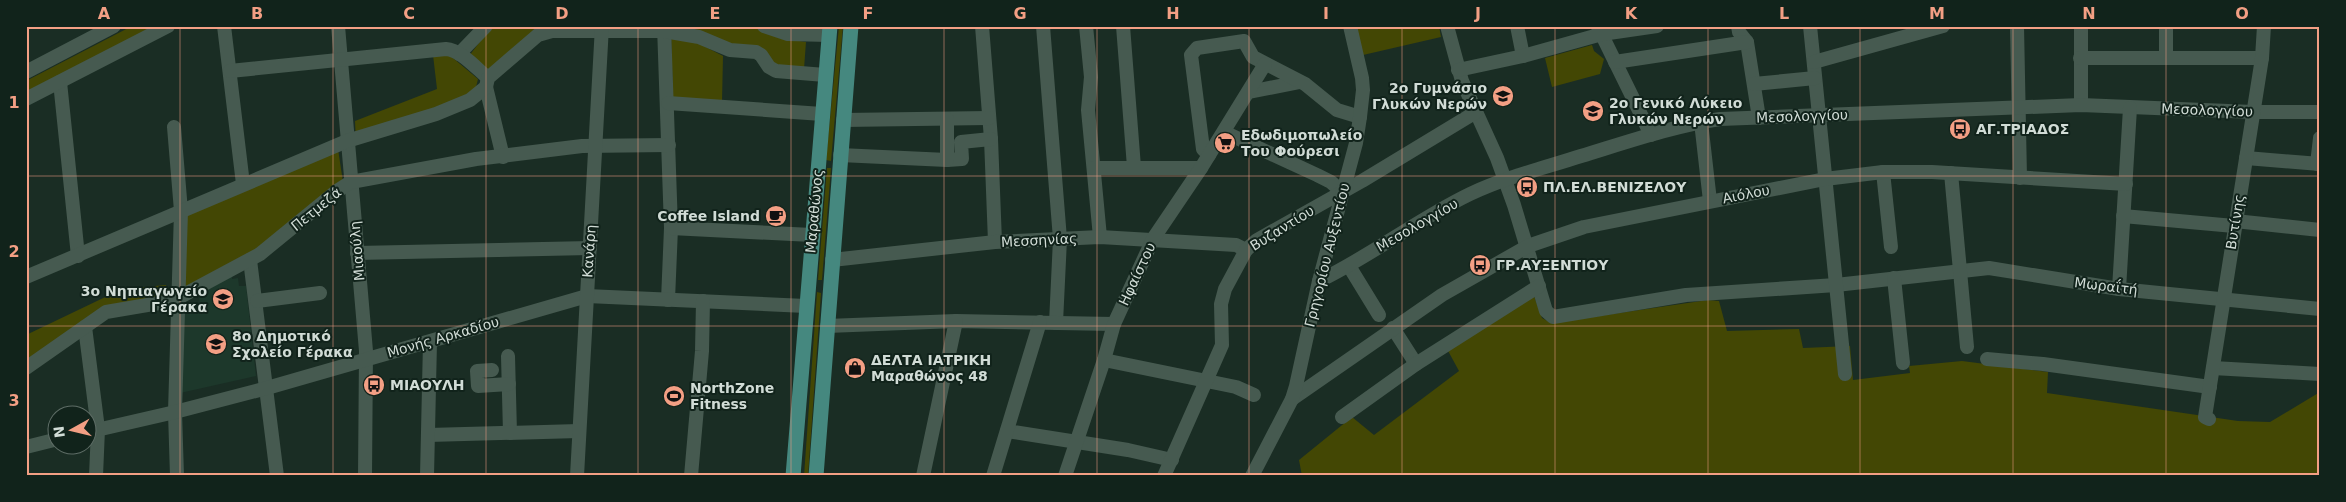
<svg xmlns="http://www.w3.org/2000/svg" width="2346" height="502" font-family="'DejaVu Sans',sans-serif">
  <rect width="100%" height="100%" fill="#1a2d24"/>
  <polygon fill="#1d382b" points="232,276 232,279 238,278 239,286 246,286 256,376 180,393 180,310 200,309 199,293"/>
  <g fill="#434704">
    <polygon points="132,26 152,28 26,94 26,81"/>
    <polygon points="492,26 596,26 542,27 488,71 469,56"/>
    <polygon points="671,26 752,26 779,38 806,42 804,69 783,67 742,47"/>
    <polygon points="839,26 843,26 831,161 826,160"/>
    <polygon points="1356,26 1439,26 1441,37 1363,55"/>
    <polygon points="671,36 700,44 723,56 722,102 673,98"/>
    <polygon points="1592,45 1594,51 1604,59 1600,74 1552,87 1545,58"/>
    <polygon points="447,53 478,79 475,91 356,143 355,121 437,89 433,55"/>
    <polygon points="338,149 343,182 260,250 180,293 181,215"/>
    <polygon points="827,168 831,168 822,280 818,280"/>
    <polygon points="166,285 165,297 112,306 26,363 26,335 122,289"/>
    <polygon points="817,292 821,293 808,476 804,476"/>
    <polygon points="1534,296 1542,318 1551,323 1708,300 1719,301 1727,331 1799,329 1803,348 1850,346 1853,380 1910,373 1909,366 1962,361 2048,372 2047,393 2238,421 2270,422 2320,392 2320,476 1302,476 1299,460 1352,417 1374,435 1459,371 1447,349"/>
  </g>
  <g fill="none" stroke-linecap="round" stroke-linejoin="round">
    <g stroke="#465a50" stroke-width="14">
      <polyline points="224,26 243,184"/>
      <polyline points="338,26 366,351 365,476"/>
      <polyline points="664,26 671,228 668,300"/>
      <polyline points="764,26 788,34 829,35"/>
      <polyline points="982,26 991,139 995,242"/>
      <polyline points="1043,26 1060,239 1056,323"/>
      <polyline points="1086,26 1091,77 1088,110 1100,237"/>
      <polyline points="1123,26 1134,167"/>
      <polyline points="1447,26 1462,81 1497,158 1514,205 1546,311 1553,317 1686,295 1836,285 1989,268 2119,289 2320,309"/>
      <polyline points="1517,26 1523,56"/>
      <polyline points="1738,26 1739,32 1747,42 1759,118"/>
      <polyline points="1810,26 1845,374"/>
      <polyline points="2017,26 2020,178"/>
      <polyline points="2081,26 2081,105"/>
      <polyline points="2166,26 2166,57"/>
      <polyline points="1598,27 1651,135"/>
      <polyline points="459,54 486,26"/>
      <polyline points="2080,58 2262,58"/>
      <polyline points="1615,62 1747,42"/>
      <polyline points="1814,62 1943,26"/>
      <polyline points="1458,70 1523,56 1602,34 1657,26"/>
      <path d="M230,71L446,49C461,50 477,69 488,78"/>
      <polyline points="26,72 114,26"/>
      <polyline points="60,82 78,256"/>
      <polyline points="1754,84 1815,78"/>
      <polyline points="486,87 503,157"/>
      <polyline points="1249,92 1300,82"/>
      <polyline points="26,99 168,26"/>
      <polyline points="668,103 822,114"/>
      <polyline points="843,120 989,118"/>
      <polyline points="1701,122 1710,201"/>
      <polyline points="174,127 181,211 175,412 177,476"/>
      <polyline points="1224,132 1317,175 1331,182 1342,192"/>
      <polyline points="840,155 947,160 962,159 961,142 991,139"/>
      <polyline points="1209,155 1203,149 1191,55 1197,48 1244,41 1253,57 1305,84 1337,110 1360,117"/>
      <polyline points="2246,158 2320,164"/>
      <polyline points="947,160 947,119"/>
      <polyline points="2317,164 2320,138"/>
      <polyline points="1094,168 1201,168"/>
      <polyline points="1883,172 1891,247"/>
      <polyline points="1951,173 1967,347"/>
      <polyline points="2123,216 2234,226"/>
      <polyline points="2235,221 2320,230"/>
      <polyline points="671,228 812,235"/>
      <polyline points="357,253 590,248"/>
      <polyline points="250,260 277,476"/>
      <polyline points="832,260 995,242 1100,237 1236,245 1246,250"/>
      <polyline points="1349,266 1379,315"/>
      <polyline points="26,277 347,141 436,114 470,100 486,87 488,78 538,35 552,31 664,31 699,37 730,50 756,52 761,55 769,67 776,71 825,75"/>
      <polyline points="1894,278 1903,363"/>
      <path d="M1319,281C1371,256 1418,219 1470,194C1506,177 1544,168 1581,156C1627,142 1673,126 1720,119L2081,105L2253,112H2320"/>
      <polyline points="2119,289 2130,108"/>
      <polyline points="257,301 320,293"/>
      <polyline points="827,326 956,321 1114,324"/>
      <polyline points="85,327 98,429 96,476"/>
      <polyline points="1393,328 1416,364"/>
      <polyline points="508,356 510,433"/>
      <polyline points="1987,359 2043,364 2210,387"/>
      <polyline points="1104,360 1236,387 1254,395"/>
      <polyline points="26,368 106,312 165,302 178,298 260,254 337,191 351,182 476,159 582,146 669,145"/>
      <polyline points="2213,368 2320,374"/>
      <polyline points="492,370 477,371 478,386 509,384"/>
      <polyline points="1292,399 1442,295 1528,246 1584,227 1825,179 1883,172 1932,172 2126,184"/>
      <polyline points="1342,417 1416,364 1539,286"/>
      <polyline points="2209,419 2205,417 2262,58 2264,26"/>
      <polyline points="1007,431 1128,450 1172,460"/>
      <polyline points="88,432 175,412 267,388 587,296 806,306"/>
      <polyline points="428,435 579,431"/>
      <polyline points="26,447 58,439"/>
      <polyline points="427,476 430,342"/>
      <polyline points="577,476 602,26"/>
      <polyline points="691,476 702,351 703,301"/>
      <polyline points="923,476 956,321"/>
      <polyline points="993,476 1040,322"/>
      <polyline points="1065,476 1104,360 1114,324 1153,239 1201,168 1265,64"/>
      <polyline points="1164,476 1222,345 1221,304 1225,289 1246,250 1257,240 1362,181 1476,112"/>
      <polyline points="1252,476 1292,399 1296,386 1319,281 1356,143 1360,117 1363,90 1362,78 1350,26"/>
    </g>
    <g stroke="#45887f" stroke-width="15">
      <polyline points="793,476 830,26"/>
      <polyline points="816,476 851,26"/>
    </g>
  </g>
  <path fill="none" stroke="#f39f84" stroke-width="1" stroke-opacity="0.55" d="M180,26V476M333,26V476M486,26V476M638,26V476M791,26V476M944,26V476M1097,26V476M1249,26V476M1402,26V476M1555,26V476M1708,26V476M1860,26V476M2013,26V476M2166,26V476M26,176H2320M26,326H2320"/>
  <defs>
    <g id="school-disc" transform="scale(1.125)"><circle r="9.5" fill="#f39f84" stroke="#11231b"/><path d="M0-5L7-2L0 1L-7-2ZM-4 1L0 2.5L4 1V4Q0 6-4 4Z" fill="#111"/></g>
    <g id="bus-disc" transform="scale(1.125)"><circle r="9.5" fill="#f39f84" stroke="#11231b"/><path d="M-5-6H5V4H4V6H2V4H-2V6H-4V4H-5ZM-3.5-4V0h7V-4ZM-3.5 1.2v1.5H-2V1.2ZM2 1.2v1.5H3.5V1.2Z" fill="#111"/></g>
    <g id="supermarket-disc" transform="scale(1.125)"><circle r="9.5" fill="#f39f84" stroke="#11231b"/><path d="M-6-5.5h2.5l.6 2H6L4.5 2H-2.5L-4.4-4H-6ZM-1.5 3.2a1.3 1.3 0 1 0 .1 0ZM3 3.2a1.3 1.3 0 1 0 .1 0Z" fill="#111"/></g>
    <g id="cafe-disc" transform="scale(1.125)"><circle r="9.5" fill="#f39f84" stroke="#11231b"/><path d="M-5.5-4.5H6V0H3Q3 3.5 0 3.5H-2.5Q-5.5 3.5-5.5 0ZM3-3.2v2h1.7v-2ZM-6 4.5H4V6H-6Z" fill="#111"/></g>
    <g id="shop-disc" transform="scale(1.125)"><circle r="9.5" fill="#f39f84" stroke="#11231b"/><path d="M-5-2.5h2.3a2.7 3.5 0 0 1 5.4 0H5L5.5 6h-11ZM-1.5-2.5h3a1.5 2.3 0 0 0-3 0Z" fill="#111"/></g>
    <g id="stadium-disc" transform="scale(1.125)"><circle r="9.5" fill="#f39f84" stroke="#11231b"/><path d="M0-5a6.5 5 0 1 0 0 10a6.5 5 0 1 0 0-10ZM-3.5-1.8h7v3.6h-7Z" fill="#111"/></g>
  </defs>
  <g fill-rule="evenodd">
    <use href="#school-disc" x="1503" y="96"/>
    <use href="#school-disc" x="1593" y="111"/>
    <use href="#bus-disc" x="1960" y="129"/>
    <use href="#supermarket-disc" x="1225" y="143"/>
    <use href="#bus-disc" x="1527" y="187"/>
    <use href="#cafe-disc" x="776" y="216"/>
    <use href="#bus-disc" x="1480" y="265"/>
    <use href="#school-disc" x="223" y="299"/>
    <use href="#school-disc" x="216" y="344"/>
    <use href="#shop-disc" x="855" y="368"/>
    <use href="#bus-disc" x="374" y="385"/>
    <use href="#stadium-disc" x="674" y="396"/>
  </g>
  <g text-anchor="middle" stroke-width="4" stroke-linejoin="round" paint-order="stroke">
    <g font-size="14" font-weight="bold" fill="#d1dcd6" stroke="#11231b" text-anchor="start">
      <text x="1487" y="93" text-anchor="end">2ο Γυμνάσιο<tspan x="1487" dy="16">Γλυκών Νερών</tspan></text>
      <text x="1609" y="108">2ο Γενικό Λύκειο<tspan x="1609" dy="16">Γλυκών Νερών</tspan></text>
      <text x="1976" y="134">ΑΓ.ΤΡΙΑΔΟΣ</text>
      <text x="1241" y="140">Εδωδιμοπωλείο<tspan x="1241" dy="16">Του Φούρεσι</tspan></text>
      <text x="1543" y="192">ΠΛ.ΕΛ.ΒΕΝΙΖΕΛΟΥ</text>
      <text x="760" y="221" text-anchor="end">Coffee Island</text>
      <text x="1496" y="270">ΓΡ.ΑΥΞΕΝΤΙΟΥ</text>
      <text x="207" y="296" text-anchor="end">3ο Νηπιαγωγείο<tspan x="207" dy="16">Γέρακα</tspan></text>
      <text x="232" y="341">8ο Δημοτικό<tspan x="232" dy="16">Σχολείο Γέρακα</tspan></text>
      <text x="871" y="365">ΔΕΛΤΑ ΙΑΤΡΙΚΗ<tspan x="871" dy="16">Μαραθώνος 48</tspan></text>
      <text x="390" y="390">ΜΙΑΟΥΛΗ</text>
      <text x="690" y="393">NorthZone<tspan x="690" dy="16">Fitness</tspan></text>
    </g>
    <g font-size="14" fill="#d1dcd6" stroke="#11231b">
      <text transform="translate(2207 110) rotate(2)" y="5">Μεσολογγίου</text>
      <text transform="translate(1802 116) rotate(-2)" y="5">Μεσολογγίου</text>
      <text transform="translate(1746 194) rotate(-11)" y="5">Αιόλου</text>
      <text transform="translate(316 209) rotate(-39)" y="5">Πετμεζά</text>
      <text transform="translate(814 211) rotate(-85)" y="5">Μαραθώνος</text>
      <text transform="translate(2235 222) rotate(-81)" y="5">Βυτίνης</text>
      <text transform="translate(1417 225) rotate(-30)" y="5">Μεσολογγίου</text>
      <text transform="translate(1282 228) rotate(-32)" y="5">Βυζαντίου</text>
      <text transform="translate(1039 240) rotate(-3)" y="5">Μεσσηνίας</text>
      <text transform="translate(357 251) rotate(-95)" y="5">Μιαούλη</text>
      <text transform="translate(589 251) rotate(-86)" y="5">Κανάρη</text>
      <text transform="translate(1327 255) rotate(-76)" y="5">Γρηγορίου Αυξεντίου</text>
      <text transform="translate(1137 274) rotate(-65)" y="5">Ηφαίστου</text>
      <text transform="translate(2106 286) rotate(7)" y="5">Μωραΐτή</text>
      <text transform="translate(443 337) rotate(-16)" y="5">Μονής Αρκαδίου</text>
    </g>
  </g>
  <rect width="2346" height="502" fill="none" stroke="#11231b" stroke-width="55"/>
  <g transform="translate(72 430) rotate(262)"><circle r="24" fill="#11231b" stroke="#5e6d66"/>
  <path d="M0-4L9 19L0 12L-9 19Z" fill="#f39f84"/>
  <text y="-8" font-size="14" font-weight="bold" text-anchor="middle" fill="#d1dcd6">N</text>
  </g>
  <rect x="28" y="28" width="2290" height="446" fill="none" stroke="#f39f84" stroke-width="2"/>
  <g font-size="16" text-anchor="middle" font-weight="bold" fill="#f39f84">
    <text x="104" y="19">A</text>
    <text x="257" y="19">B</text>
    <text x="409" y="19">C</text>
    <text x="562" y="19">D</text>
    <text x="715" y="19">E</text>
    <text x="868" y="19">F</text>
    <text x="1020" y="19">G</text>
    <text x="1173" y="19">H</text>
    <text x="1326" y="19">I</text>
    <text x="1478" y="19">J</text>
    <text x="1631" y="19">K</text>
    <text x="1784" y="19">L</text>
    <text x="1937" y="19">M</text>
    <text x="2089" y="19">N</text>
    <text x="2242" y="19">O</text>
    <text x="14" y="108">1</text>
    <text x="14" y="257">2</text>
    <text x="14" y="406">3</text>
  </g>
</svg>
